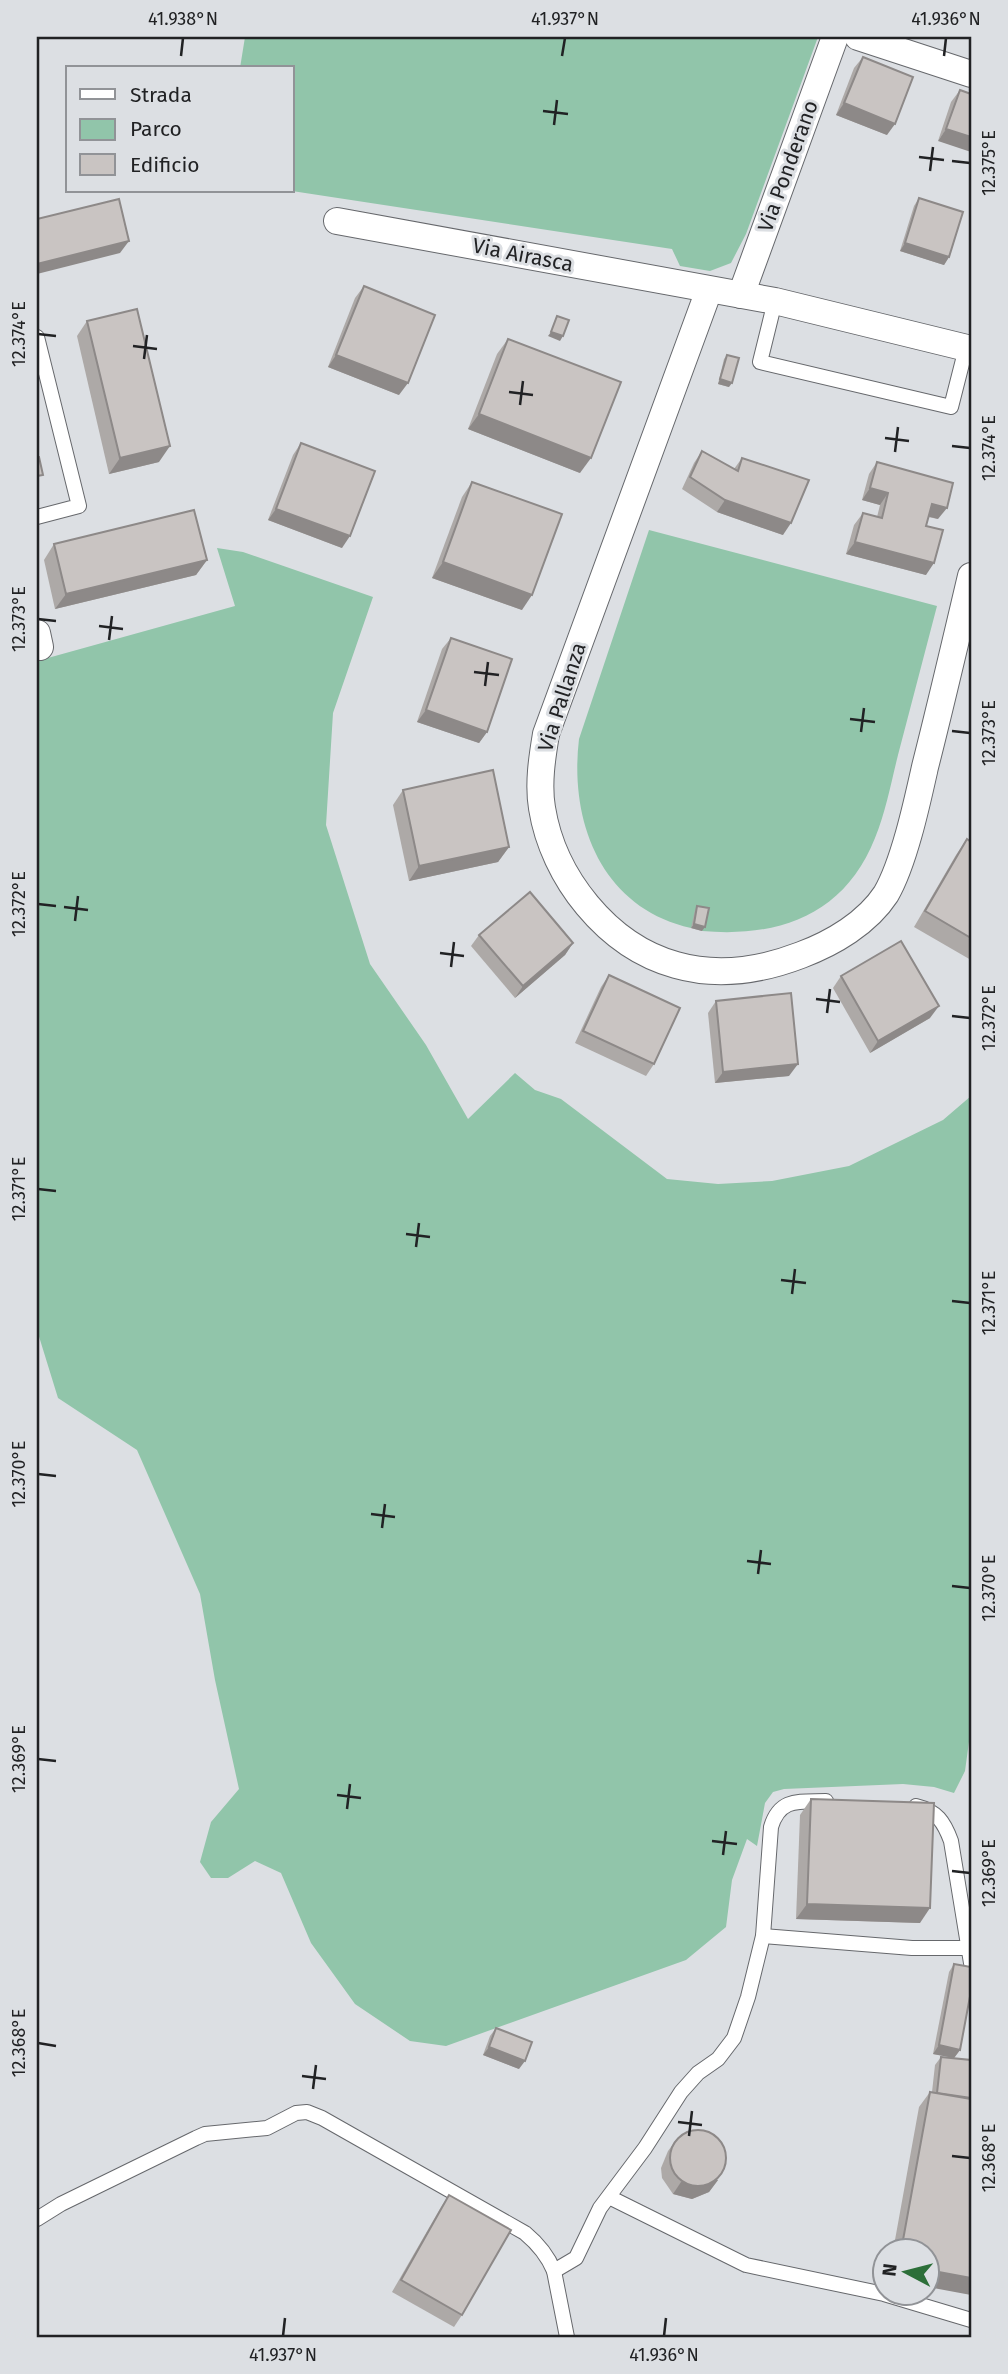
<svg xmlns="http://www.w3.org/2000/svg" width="1008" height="2374" font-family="'Fira Sans',sans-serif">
  <rect width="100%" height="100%" fill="#dcdfe3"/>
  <g fill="#91c5aa">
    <polygon points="245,37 818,37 746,234 731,263 710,271 680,266 672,249 292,191 292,68 240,68"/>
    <path d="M649,530L937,606C924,656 911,705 898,755C891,783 886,811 875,838C845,914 780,938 702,931L706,912L691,928C602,908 569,823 579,739Z"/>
    <polygon points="217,548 243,552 373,597 333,713 326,825 370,964 426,1045 468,1119 515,1073 535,1090 561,1099 667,1179 718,1184 772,1181 849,1166 943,1120 971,1096 971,1727 965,1771 954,1793 934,1787 903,1784 784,1789 773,1792 765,1803 757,1846 747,1839 732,1880 726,1927 686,1960 446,2046 410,2041 355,2004 311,1943 281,1873 255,1861 228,1878 211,1878 200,1862 211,1822 239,1789 215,1680 200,1594 137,1450 58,1398 37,1330 37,661 235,606"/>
  </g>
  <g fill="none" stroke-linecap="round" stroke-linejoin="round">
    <g stroke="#66686c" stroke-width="16">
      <g id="service">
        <polyline points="775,301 760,362 951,407 966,348"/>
        <polyline points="37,337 79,506 37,517"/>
        <path d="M916,1806C937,1811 944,1822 951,1841L971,1963"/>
        <polyline points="763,1936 912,1948 967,1948"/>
        <polyline points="609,2197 746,2265 884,2294 971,2320"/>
        <path d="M37,2219L61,2204L196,2138L205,2134L267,2128L296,2113L307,2112L322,2118L525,2233C537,2243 548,2256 554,2271L567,2337"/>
        <path d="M554,2271L576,2258L600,2208L645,2148L681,2092L698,2073L718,2059L734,2038L748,1997L763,1936L771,1827C780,1797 800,1802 826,1801"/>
      </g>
    </g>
    <g stroke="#66686c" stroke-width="28">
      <g id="minor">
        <polyline points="858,37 971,74"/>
        <polyline points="337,221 775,301 971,349"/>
        <path d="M709,290L546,734C542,758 538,784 542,808C553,877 607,946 676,965C718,977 762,970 801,955C833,943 867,923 886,894C904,863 917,803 925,767C941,704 956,640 971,576"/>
        <polyline points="741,295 835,37"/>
        <polyline points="37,633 40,647"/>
      </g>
    </g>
    <use href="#service" stroke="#fff" stroke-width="14"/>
    <use href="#minor" stroke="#fff" stroke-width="26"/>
  </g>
  <g fill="#ada9a7">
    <polygon points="863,57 887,135 836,115 854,68"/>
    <polygon points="960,90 971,94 938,141 951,102"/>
    <polygon points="919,198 949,257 944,265 900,251 914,206"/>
    <polygon points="364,286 399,395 328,367 355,298"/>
    <polygon points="87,321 159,462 109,474 77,336"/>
    <polygon points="508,339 580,473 468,429 497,354"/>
    <polygon points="727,355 729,387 718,384 724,359"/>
    <polygon points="301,443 342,548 268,520 293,455"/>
    <polygon points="702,451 734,469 742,458 783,535 717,512 682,489 694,463"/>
    <polygon points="877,462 938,519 928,517 926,526 926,575 846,554 854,525 863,513 877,517 880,505 862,500 869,474"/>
    <polygon points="472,482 522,610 432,578 462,497"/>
    <polygon points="54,544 207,560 196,575 55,609 44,560"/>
    <polygon points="451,638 487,732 479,743 417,722 442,649"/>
    <polygon points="403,790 509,847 498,862 409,881 393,805"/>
    <polygon points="967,839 971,842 971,960 914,927 956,855"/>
    <polygon points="697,906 702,931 691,928 695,910"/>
    <polygon points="479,935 573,943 565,955 515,998 471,946"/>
    <polygon points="609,975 654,1064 646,1076 575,1043 601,987"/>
    <polygon points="841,976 930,1018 870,1053 833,988"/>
    <polygon points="716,1001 789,1076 715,1083 708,1013"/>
    <polygon points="811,1799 920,1923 796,1919 800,1815"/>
    <polygon points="954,1964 960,2050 954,2058 933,2054 949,1972"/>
    <polygon points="496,2028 519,2069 483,2055 490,2036"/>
    <polygon points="941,2057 928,2251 893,2251 919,2107 930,2092 932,2092 935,2065"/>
    <polygon points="677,2139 718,2180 709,2192 692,2199 673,2194 662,2178 661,2168 668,2151"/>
    <polygon points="449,2195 462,2315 454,2327 392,2292 441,2207"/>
  </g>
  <g fill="#8d8988">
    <polygon points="844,103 895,124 887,135 836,115"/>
    <polygon points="946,129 971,137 971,152 938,141"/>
    <polygon points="129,241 120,253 37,274 37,264"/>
    <polygon points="905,243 949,257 944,265 900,251"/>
    <polygon points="551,332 563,336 560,341 548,336"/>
    <polygon points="336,355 408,383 399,395 328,367"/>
    <polygon points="720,379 732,383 729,387 718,384"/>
    <polygon points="479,414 591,458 580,473 468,429"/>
    <polygon points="170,446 159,462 109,474 120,458"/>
    <polygon points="870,488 888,493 880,505 862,500"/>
    <polygon points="725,500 791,523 783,535 717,512"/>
    <polygon points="932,504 947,508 938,519 923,515"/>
    <polygon points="276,509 350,536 342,548 268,520"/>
    <polygon points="855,542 934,563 926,575 846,554"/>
    <polygon points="207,560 196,575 55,609 66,594"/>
    <polygon points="443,562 532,595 522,610 432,578"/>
    <polygon points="426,710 487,732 479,743 417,722"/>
    <polygon points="509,847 498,862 409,881 419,866"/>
    <polygon points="694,924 705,927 702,931 691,928"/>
    <polygon points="573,943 565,955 515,998 523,986"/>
    <polygon points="939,1006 930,1018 870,1053 878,1041"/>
    <polygon points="798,1064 789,1076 715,1083 723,1072"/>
    <polygon points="807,1904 930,1908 920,1923 796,1919"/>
    <polygon points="939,2045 960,2050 954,2058 933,2054"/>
    <polygon points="489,2047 525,2061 519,2069 483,2055"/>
    <polygon points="718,2180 709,2192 692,2199 673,2194 681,2182"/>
    <polygon points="928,2270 971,2278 971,2295 928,2287"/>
  </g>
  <g fill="#c9c4c2" stroke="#8d8988" stroke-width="2">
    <polygon points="863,57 913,77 895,124 844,103"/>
    <polygon points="960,90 971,94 971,137 946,129"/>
    <polygon points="919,198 963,212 949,257 905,243"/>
    <polygon points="119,199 129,241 37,264 37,219"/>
    <polygon points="364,286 435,315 408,383 336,355"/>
    <polygon points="137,309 170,446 120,458 87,321"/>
    <polygon points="557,316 569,320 563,336 551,332"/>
    <polygon points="508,339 621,382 591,458 479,414"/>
    <polygon points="727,355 739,358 732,383 720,379"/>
    <polygon points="301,443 375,471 350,536 276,509"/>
    <polygon points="702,451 738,471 742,458 809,480 791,523 725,500 690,477"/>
    <polygon points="37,457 39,457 43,475 37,476"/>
    <polygon points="877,462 953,483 947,508 932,504 926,526 943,530 934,563 855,542 863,513 882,518 888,493 870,488"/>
    <polygon points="472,482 562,514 532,595 443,562"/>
    <polygon points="194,510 207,560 66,594 54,544"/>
    <polygon points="451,638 512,659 487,732 426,710"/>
    <polygon points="493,770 509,847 419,866 403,790"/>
    <polygon points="967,839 971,842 971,938 925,911"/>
    <polygon points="530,892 573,943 523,986 479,935"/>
    <polygon points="697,906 709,908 705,927 694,924"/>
    <polygon points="901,941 939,1006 878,1041 841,976"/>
    <polygon points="609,975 680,1008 654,1064 583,1031"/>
    <polygon points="791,993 798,1064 723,1072 716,1001"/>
    <polygon points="811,1799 934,1803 930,1908 807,1904"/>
    <polygon points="954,1964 971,1967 971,1991 960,2050 939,2045"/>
    <polygon points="496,2028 532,2042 525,2061 489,2047"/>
    <polygon points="941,2057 971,2060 971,2098 937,2093"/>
    <polygon points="930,2092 971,2099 971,2278 928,2270 928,2251 901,2251"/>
    <circle cx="698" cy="2158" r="28"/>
    <polygon points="449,2195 511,2230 462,2315 401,2280"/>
  </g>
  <path fill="none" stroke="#212224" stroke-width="2.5" d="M181,56L183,38M562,56L565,38M944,56L946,38M543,111L568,114M554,125L557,100M919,157L944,160M952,161L970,163M930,171L933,147M38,334L56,336M133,346L157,349M144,359L147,335M509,392L533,395M520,405L523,381M885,438L909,441M952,446L970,448M895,452L898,427M38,619L56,621M99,626L123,629M109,640L112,616M474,672L499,675M485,686L488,662M850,719L875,722M952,731L970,733M861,732L864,708M38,904L56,906M64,907L88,910M75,921L78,896M440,953L464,956M451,967L454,942M816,999L840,1002M827,1013L830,989M952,1016L970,1018M38,1189L56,1191M406,1234L430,1237M416,1247L419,1223M781,1280L806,1283M792,1294L795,1269M952,1301L970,1303M38,1474L56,1476M371,1514L395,1517M382,1528L385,1504M747,1561L771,1564M758,1574L761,1550M952,1586L970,1588M38,1759L56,1761M337,1795L361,1798M347,1809L350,1784M712,1841L737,1844M723,1855L726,1831M952,1871L970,1873M38,2043L56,2046M302,2076L326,2079M313,2089L316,2065M678,2122L702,2125M689,2136L692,2111M952,2156L970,2158M283,2336L285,2318M664,2336L666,2318"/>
  <g text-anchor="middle" stroke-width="6" stroke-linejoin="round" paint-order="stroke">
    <g font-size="21" fill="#212224" stroke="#dcdfe3">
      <text transform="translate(788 166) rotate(-70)" y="7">Via Ponderano</text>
      <text transform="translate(523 255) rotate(11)" y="7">Via Airasca</text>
      <text transform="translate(562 697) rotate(-72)" y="7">Via Pallanza</text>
    </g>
  </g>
  <rect width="1008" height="2374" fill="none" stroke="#dcdfe3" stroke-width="77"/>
  <rect x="66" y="66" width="228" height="126" fill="#dcdfe3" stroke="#919397" stroke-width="2"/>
  <rect x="80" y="89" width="35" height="10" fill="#ffffff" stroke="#919397" stroke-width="2"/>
  <text x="130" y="102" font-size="21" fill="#212224">Strada</text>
  <rect x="80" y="119" width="35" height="21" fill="#91c5aa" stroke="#919397" stroke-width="2"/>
  <text x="130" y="136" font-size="21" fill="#212224">Parco</text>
  <rect x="80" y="154" width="35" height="21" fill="#c9c4c2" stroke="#919397" stroke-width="2"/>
  <text x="130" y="172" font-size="21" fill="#212224">Edificio</text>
  <g transform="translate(906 2272) rotate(277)"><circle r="33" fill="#dcdfe3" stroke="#919397" stroke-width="2"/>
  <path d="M0-5L12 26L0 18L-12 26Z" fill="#2c6f39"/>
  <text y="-10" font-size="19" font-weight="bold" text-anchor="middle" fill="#212224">N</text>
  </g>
  <rect x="38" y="38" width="932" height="2298" fill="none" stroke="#212224" stroke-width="2.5"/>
  <g font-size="18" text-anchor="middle" fill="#212224">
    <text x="183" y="25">41.938°N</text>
    <text x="565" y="25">41.937°N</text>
    <text x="946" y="25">41.936°N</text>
    <text transform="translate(989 163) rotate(-90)" y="6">12.375°E</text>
    <text transform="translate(19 334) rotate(-90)" y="6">12.374°E</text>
    <text transform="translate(989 448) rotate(-90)" y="6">12.374°E</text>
    <text transform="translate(19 619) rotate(-90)" y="6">12.373°E</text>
    <text transform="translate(989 733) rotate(-90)" y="6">12.373°E</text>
    <text transform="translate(19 904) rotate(-90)" y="6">12.372°E</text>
    <text transform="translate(989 1018) rotate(-90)" y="6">12.372°E</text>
    <text transform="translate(19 1189) rotate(-90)" y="6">12.371°E</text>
    <text transform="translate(989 1303) rotate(-90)" y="6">12.371°E</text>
    <text transform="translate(19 1474) rotate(-90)" y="6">12.370°E</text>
    <text transform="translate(989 1588) rotate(-90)" y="6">12.370°E</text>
    <text transform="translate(19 1759) rotate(-90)" y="6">12.369°E</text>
    <text transform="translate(989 1873) rotate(-90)" y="6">12.369°E</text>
    <text transform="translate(19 2043) rotate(-90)" y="6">12.368°E</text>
    <text transform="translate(989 2158) rotate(-90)" y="6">12.368°E</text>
    <text x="283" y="2361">41.937°N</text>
    <text x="664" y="2361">41.936°N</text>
  </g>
</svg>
